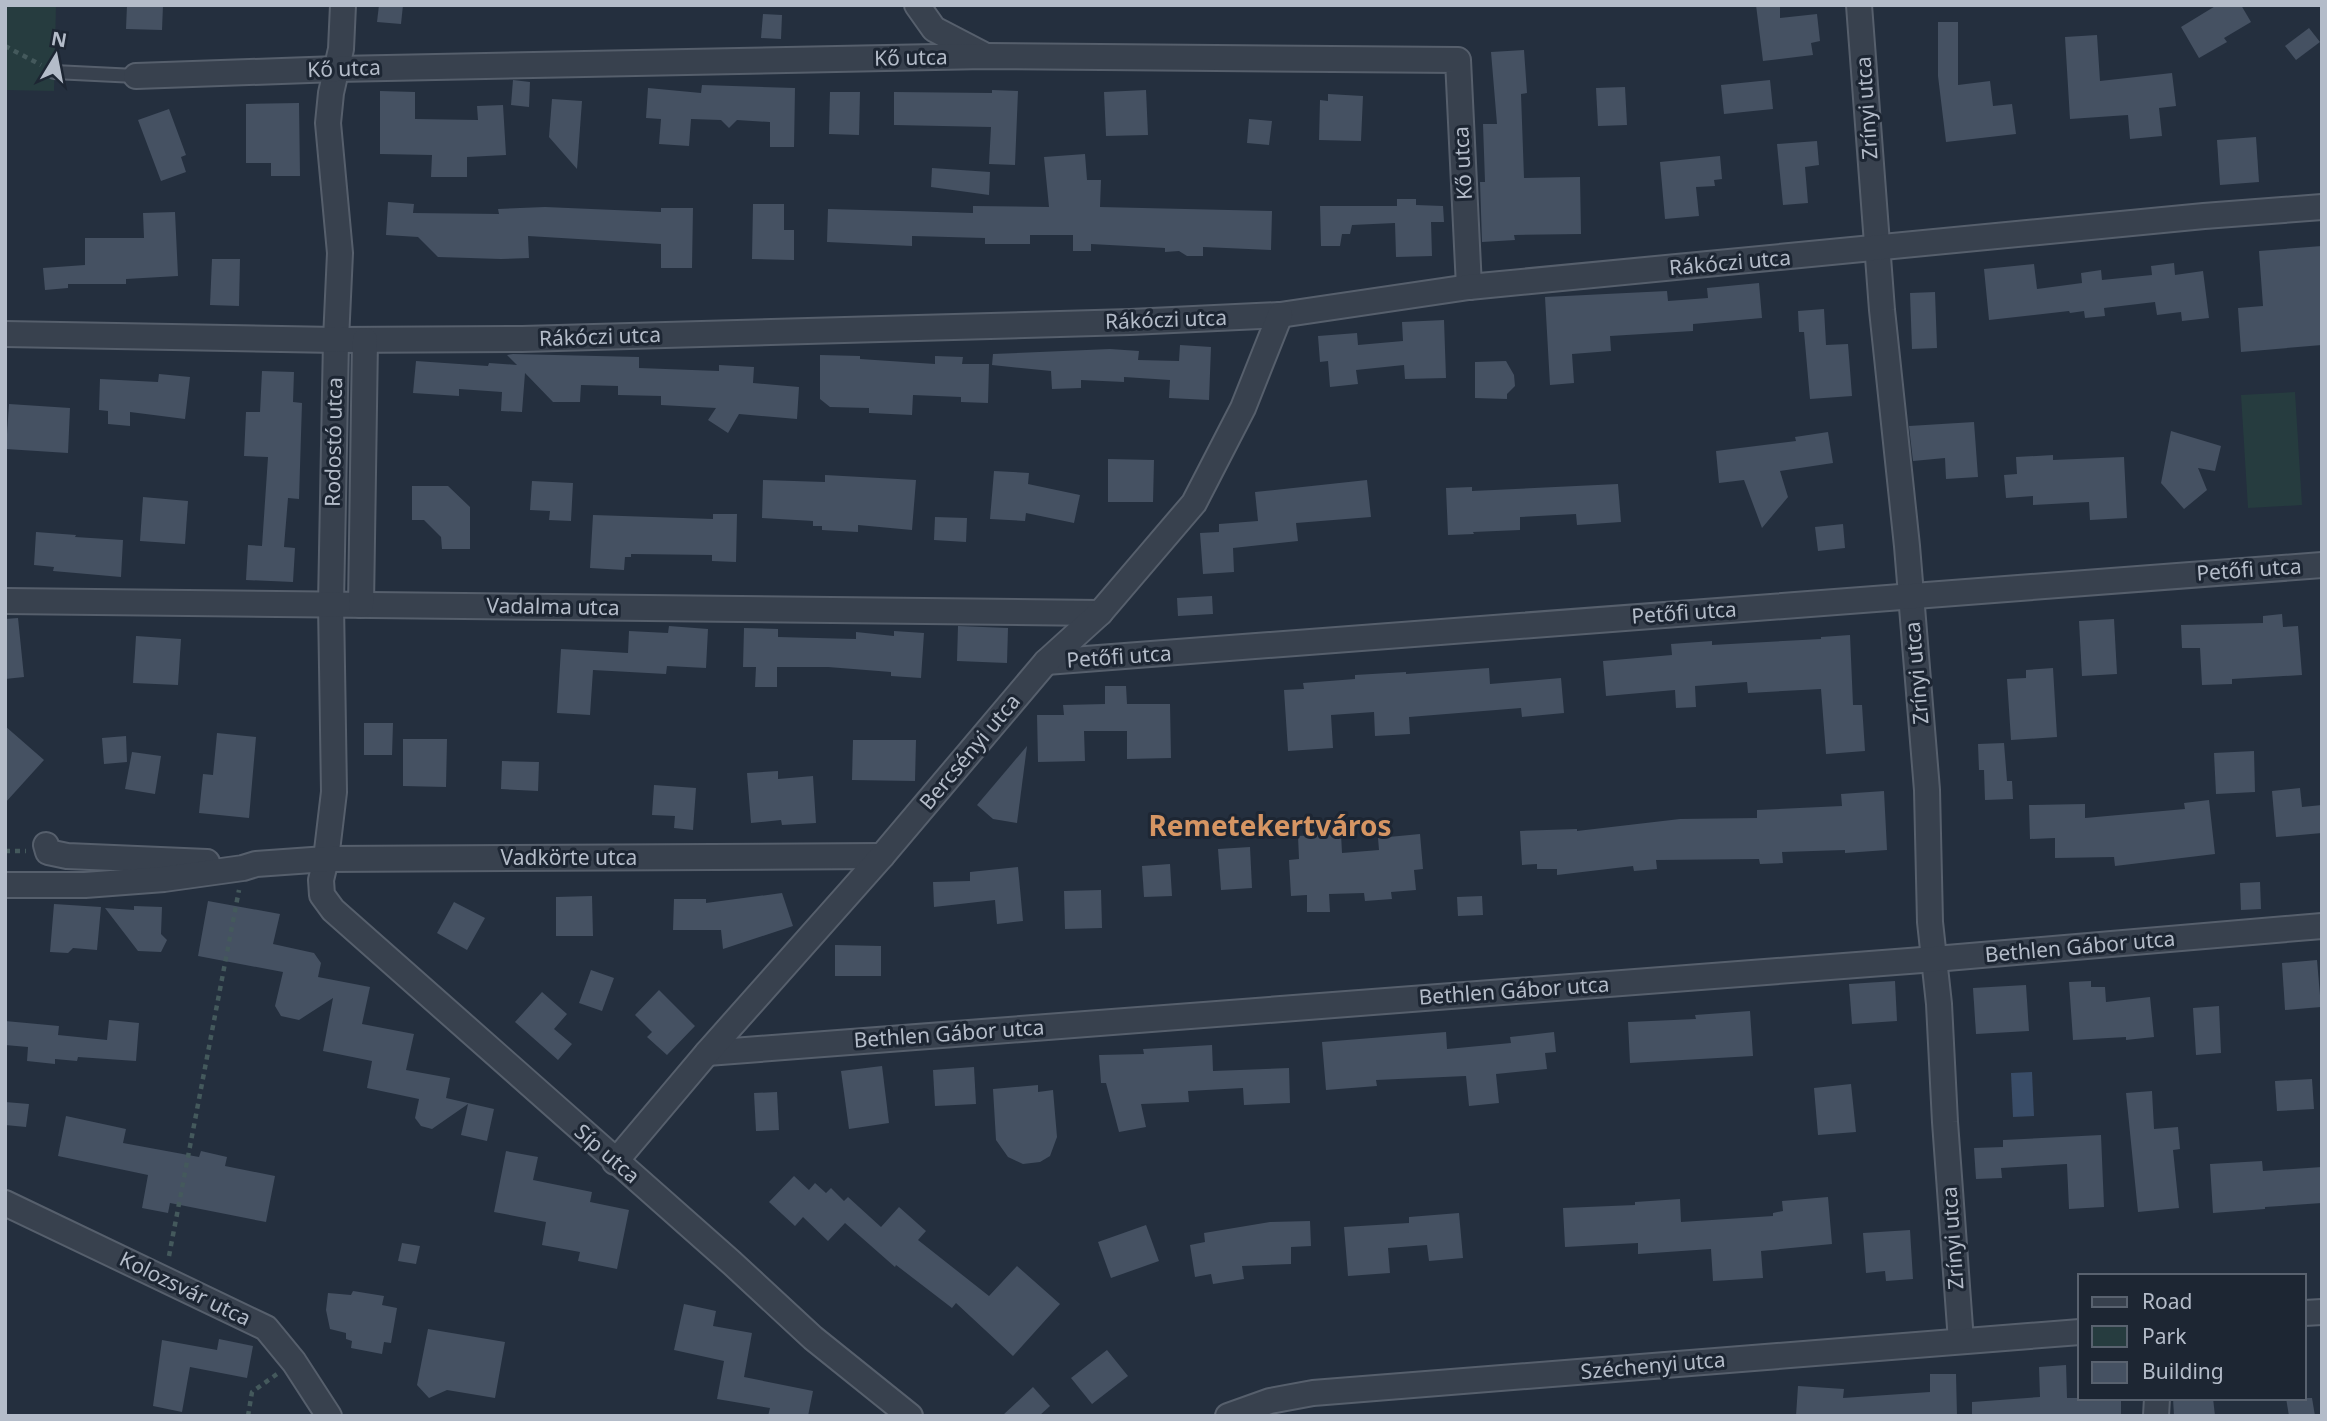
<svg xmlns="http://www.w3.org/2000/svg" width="2327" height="1421" font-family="'Noto Sans',sans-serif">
  <rect width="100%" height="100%" fill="#242f3e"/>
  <g fill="#263c3f">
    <polygon points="5,5 56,5 54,91 5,90"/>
    <polygon points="2295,392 2302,505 2248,508 2241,395"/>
  </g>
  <polygon fill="#394c67" points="2032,1072 2034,1116 2013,1117 2011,1073"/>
  <g fill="#455162">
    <polygon points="127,5 163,5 162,30 126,29"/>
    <polygon points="379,5 403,5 401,24 377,22"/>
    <polygon points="1756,5 1780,5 1780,18 1817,14 1820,41 1811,43 1813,55 1763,61"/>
    <polygon points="2217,5 2241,5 2251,22 2224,38 2227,42 2199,58 2181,27"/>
    <polygon points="763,14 782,15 781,39 761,38"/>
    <polygon points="1938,22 1958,22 1958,85 1990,81 1993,106 2012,104 2016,134 1946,142 1938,76"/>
    <polygon points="2309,28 2320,42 2296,60 2285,46"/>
    <polygon points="2097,35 2100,81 2172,73 2176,106 2159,108 2162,136 2130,139 2128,115 2070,119 2065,37"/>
    <polygon points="1524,50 1527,93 1521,94 1524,178 1580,177 1581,234 1514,235 1515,240 1482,242 1480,182 1485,182 1483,124 1497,124 1491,52"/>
    <polygon points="513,80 530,82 529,107 511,105"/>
    <polygon points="1770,80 1773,109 1724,114 1721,85"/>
    <polygon points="702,85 795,88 794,147 770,147 770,122 737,120 729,128 721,120 691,119 689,146 659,144 661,119 646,118 648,88 701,93"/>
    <polygon points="1625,87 1627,125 1598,126 1596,88"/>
    <polygon points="992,90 1018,91 1015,165 989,164 991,127 894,125 894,92 992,93"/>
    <polygon points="1146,90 1148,135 1106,136 1104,92"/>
    <polygon points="380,91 415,92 415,119 478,120 477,106 503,105 506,155 467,157 467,177 431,177 432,155 380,154"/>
    <polygon points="830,92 860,92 859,135 829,134"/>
    <polygon points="1328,94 1363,96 1361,141 1319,140 1320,100 1328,101"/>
    <polygon points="552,99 582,101 577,169 549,137"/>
    <polygon points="299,103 300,176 271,176 271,163 246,163 246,104"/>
    <polygon points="169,109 186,155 181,157 186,172 161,181 138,120"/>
    <polygon points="1249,119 1272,121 1269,145 1247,143"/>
    <polygon points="2256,137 2259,182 2220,185 2217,140"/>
    <polygon points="1817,141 1819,165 1805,167 1808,203 1783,205 1777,144"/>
    <polygon points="1085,154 1087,180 1101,180 1100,207 1272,211 1271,250 1203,247 1203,256 1187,256 1179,251 1165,252 1165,248 1091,244 1091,251 1073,251 1073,235 1030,235 1030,244 985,244 985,238 912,236 912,246 827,242 828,209 973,213 973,206 1049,207 1044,157"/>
    <polygon points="1720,156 1722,179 1714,180 1715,186 1696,187 1699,216 1665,219 1660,162"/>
    <polygon points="932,168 990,172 989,195 931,187"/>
    <polygon points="1397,199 1416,199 1416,205 1443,206 1444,222 1431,222 1432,256 1396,257 1395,223 1352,225 1350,234 1342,234 1340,246 1321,246 1320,206 1397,206"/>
    <polygon points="388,202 414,204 413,213 499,214 498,209 545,207 661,212 661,208 693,208 692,268 661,268 661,244 528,236 529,258 501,259 438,257 418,237 386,235"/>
    <polygon points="753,204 784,204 784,230 794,230 794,260 752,259"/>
    <polygon points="175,212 178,276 126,279 126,284 68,284 68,288 45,290 43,268 85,265 85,238 144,238 143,213"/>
    <polygon points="2322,246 2322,345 2241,352 2238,308 2263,306 2259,251"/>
    <polygon points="212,259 240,259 239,306 210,305"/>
    <polygon points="2174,263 2175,275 2203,271 2209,318 2182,321 2181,312 2157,315 2155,302 2104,308 2105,316 2085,318 2084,311 2070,313 2069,311 1989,320 1984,269 2034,264 2037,289 2082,283 2081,273 2101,270 2102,280 2152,275 2151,266"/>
    <polygon points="1759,283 1762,318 1693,324 1693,331 1610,336 1611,351 1572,354 1574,383 1550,385 1545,297 1667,291 1668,301 1708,298 1707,288"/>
    <polygon points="1935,292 1937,348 1912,349 1910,293"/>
    <polygon points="1824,309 1826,345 1848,344 1852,396 1810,399 1804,332 1799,332 1798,311"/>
    <polygon points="1444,320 1446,378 1405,379 1404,365 1356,370 1358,384 1330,387 1328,361 1320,362 1318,336 1357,333 1358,345 1403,341 1402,322"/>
    <polygon points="1180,345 1211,347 1209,400 1169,398 1170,380 1124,377 1124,382 1081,380 1081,388 1052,389 1051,371 992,365 993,354 1110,349 1139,351 1138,360 1179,361"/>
    <polygon points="513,354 639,357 639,368 719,371 719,365 754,367 753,383 799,387 797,419 739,414 728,433 708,420 716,408 661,405 661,396 618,395 618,386 581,385 580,402 553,402 525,373 522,412 501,411 502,392 459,389 459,396 413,393 416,361 488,366 489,363 517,365 507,355"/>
    <polygon points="820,355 860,356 860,359 935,364 935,356 963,357 962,364 989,364 988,403 961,402 961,397 913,395 912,415 869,413 869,408 830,407 820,399"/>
    <polygon points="1506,361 1514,375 1515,386 1507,394 1507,399 1475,398 1475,362"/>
    <polygon points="262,371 294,372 293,402 302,403 299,499 288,498 284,547 295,548 293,582 246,580 248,545 262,546 268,457 244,456 246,412 260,412"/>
    <polygon points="159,374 190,377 185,419 130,412 130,426 108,424 108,411 99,410 100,379 158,382"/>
    <polygon points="9,404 70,408 68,453 6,449"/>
    <polygon points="1974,422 1978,477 1946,479 1945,458 1913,461 1909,426"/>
    <polygon points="2171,431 2221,446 2215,471 2198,468 2207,490 2184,509 2161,483"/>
    <polygon points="1828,432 1833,463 1780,471 1788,497 1762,528 1744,480 1719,483 1716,451 1796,441 1795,437"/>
    <polygon points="2053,455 2053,460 2124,457 2127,518 2090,520 2089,502 2033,505 2033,496 2006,498 2004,475 2017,474 2016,457"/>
    <polygon points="1108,459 1154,460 1153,502 1108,502"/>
    <polygon points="994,471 1029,473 1028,484 1080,495 1074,523 1026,513 1025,521 990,519"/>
    <polygon points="825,475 916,480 912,530 858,525 858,532 822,530 822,526 813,526 813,521 762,518 763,480 825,482"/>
    <polygon points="1367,480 1371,517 1296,523 1298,541 1233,548 1234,572 1203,574 1200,533 1219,532 1219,524 1258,521 1255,492"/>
    <polygon points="532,481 573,483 571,521 549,520 550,511 530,510"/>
    <polygon points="1618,484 1621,522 1577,525 1576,514 1520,517 1520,530 1473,532 1474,534 1448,535 1446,488 1472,487 1472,491"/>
    <polygon points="412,486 448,486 470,507 470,549 442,549 441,537 424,520 412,520"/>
    <polygon points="143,497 188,501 185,544 140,541"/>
    <polygon points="713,514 737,514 736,562 712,561 712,555 631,554 631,557 625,557 624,570 590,568 593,515 713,519"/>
    <polygon points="935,517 967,518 966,542 934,540"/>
    <polygon points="1843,524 1845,548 1818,551 1815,527"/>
    <polygon points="36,532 76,535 75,537 123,540 121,577 53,571 54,567 34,565"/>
    <polygon points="1212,596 1213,614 1178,616 1177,598"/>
    <polygon points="2282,614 2283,627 2298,626 2302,675 2232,679 2232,684 2202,685 2200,648 2182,648 2181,625 2263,623 2263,616"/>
    <polygon points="18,618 24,677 5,679 5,619"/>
    <polygon points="2114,619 2117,674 2082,676 2079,621"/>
    <polygon points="669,626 708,629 706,668 667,666 666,674 593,670 590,715 557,713 561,649 628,653 629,631 668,633"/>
    <polygon points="958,626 1008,628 1007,663 957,661"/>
    <polygon points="744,628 778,629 778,637 856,639 856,632 894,636 894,631 924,633 921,678 891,676 891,672 828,667 777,667 777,687 755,687 756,667 743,667"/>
    <polygon points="1850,635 1853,705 1862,705 1865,751 1826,754 1821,689 1748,693 1747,682 1695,686 1696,707 1676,708 1675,690 1606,696 1603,661 1672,655 1671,644 1712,641 1712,645 1821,639 1821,637"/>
    <polygon points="136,636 181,639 178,685 133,683"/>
    <polygon points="1489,668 1490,684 1561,678 1564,713 1522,717 1521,708 1409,717 1410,734 1375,736 1374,712 1331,715 1333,748 1288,751 1284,690 1304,689 1303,683 1355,679 1355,675 1406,672 1406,674"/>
    <polygon points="2053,668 2057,737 2011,740 2007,679 2026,678 2026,670"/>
    <polygon points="1105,686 1126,686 1127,704 1170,704 1171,758 1127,759 1127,731 1084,731 1085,761 1038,762 1037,715 1064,715 1063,705 1105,704"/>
    <polygon points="364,723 393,723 392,755 364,755"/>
    <polygon points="5,726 44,760 5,803"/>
    <polygon points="217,733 256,737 249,818 199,813 203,774 213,775"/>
    <polygon points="126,736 127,762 104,764 102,738"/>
    <polygon points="403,739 447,739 446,787 403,786"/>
    <polygon points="853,740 916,740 915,781 852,780"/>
    <polygon points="2004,743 2007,781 2012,781 2013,799 1985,800 1984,770 1979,770 1978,744"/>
    <polygon points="1027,746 1017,823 993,819 977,805"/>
    <polygon points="2254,751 2255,792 2216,794 2214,753"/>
    <polygon points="132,752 161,756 155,794 125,789"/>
    <polygon points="502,761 539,762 538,791 501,789"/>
    <polygon points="778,771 778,779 813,776 816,823 782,825 781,820 751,823 747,773"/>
    <polygon points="654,785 696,788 693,830 674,828 675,816 652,815"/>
    <polygon points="2300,788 2302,807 2322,805 2322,833 2276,837 2272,791"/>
    <polygon points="1884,791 1887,850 1845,853 1845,850 1782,852 1783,863 1760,864 1759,859 1656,860 1657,869 1634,871 1633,866 1557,875 1557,869 1537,869 1537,864 1522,865 1520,831 1577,829 1577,831 1680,819 1757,818 1757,810 1842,806 1841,794"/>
    <polygon points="2209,800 2215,854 2115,866 2114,857 2055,858 2055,838 2030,839 2029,805 2085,804 2085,818 2185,809 2184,803"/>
    <polygon points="1341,834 1342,853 1379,850 1378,838 1420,834 1423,869 1414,870 1416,890 1391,892 1392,899 1365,901 1364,893 1329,894 1330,912 1307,912 1307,895 1291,896 1289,860 1299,859 1298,836"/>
    <polygon points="1250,847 1252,888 1221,890 1218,849"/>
    <polygon points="1170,864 1172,896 1144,897 1142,866"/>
    <polygon points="1018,867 1023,921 997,924 995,900 934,907 933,882 970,881 970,872"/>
    <polygon points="2260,882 2261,909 2241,910 2240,883"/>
    <polygon points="1101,890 1102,928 1065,929 1064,891"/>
    <polygon points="782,893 793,926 723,949 721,930 673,930 674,899 706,899 706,903"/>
    <polygon points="592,896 593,936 556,936 556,897"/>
    <polygon points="1482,896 1483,915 1458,916 1457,897"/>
    <polygon points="208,901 280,914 273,944 314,953 321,963 318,977 370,987 362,1024 414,1034 406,1070 450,1078 446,1098 494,1109 487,1141 461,1135 468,1104 432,1129 421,1126 415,1118 419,1099 367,1088 372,1061 323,1051 333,998 299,1020 281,1016 275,1006 283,972 198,956"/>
    <polygon points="454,902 485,918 467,950 437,933"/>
    <polygon points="54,904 101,907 97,950 73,948 68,953 50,952"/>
    <polygon points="134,906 162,907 161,934 167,940 161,952 138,951 105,908 134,910"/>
    <polygon points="835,945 881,946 881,976 835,976"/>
    <polygon points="2317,960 2321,1007 2285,1010 2282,963"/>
    <polygon points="591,970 614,978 602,1011 579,1003"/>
    <polygon points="1895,981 1897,1021 1852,1024 1849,984"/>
    <polygon points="2091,981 2091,987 2105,987 2106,1002 2150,997 2154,1037 2126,1040 2126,1037 2073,1040 2069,982"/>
    <polygon points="2026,985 2029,1031 1976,1034 1973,988"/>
    <polygon points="659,990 695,1026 667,1055 647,1037 652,1032 635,1015"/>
    <polygon points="542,992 567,1014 554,1029 572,1044 558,1060 515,1022"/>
    <polygon points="2219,1006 2221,1053 2196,1055 2193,1008"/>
    <polygon points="1750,1011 1753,1056 1630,1063 1628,1022 1696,1019 1695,1015"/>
    <polygon points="109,1020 139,1023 136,1061 78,1057 77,1061 55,1059 55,1064 27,1061 28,1047 5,1045 5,1021 59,1026 58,1035 107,1040"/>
    <polygon points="1446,1032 1447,1049 1511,1043 1510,1037 1554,1032 1556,1052 1545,1053 1547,1069 1496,1074 1499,1103 1469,1106 1466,1076 1376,1080 1377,1086 1326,1090 1322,1042"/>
    <polygon points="1212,1045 1213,1071 1289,1068 1290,1103 1244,1105 1243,1088 1188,1091 1189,1102 1141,1104 1146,1127 1119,1132 1106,1083 1101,1083 1099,1055 1144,1054 1143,1049"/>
    <polygon points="882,1066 889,1123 849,1129 841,1071"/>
    <polygon points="974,1067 976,1104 935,1106 933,1070"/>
    <polygon points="2312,1079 2314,1109 2277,1111 2275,1081"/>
    <polygon points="1851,1084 1856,1132 1818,1135 1814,1088"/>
    <polygon points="1038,1085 1038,1092 1053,1090 1057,1137 1050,1156 1040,1162 1023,1164 1008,1157 996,1140 993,1089"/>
    <polygon points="2152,1091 2154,1129 2178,1127 2180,1149 2173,1150 2179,1208 2138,1212 2126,1093"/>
    <polygon points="777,1092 779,1130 756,1131 754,1093"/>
    <polygon points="5,1102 29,1104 26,1127 5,1125"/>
    <polygon points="66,1116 126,1129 123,1143 199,1157 201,1151 227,1157 225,1166 275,1176 266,1222 170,1203 168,1213 142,1208 148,1175 58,1156"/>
    <polygon points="2101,1135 2104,1207 2069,1209 2067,1164 2001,1168 2002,1178 1976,1179 1974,1148 2003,1147 2003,1140"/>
    <polygon points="506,1151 538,1157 533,1180 592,1192 590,1202 629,1210 617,1269 578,1261 580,1252 542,1245 546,1222 494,1212"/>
    <polygon points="2262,1161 2263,1171 2322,1167 2322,1203 2265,1207 2265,1209 2213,1213 2210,1164"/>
    <polygon points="794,1176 809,1190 815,1183 826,1193 831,1188 844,1201 848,1197 881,1227 899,1207 926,1231 918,1240 989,1296 1017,1266 1060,1304 1013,1356 956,1303 952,1308 896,1265 895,1267 845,1223 828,1241 803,1217 795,1226 769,1202"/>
    <polygon points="1828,1197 1832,1244 1761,1251 1763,1278 1713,1281 1711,1249 1638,1254 1638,1243 1565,1247 1563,1208 1635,1205 1635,1202 1680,1199 1681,1222 1773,1216 1773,1213 1783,1211 1782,1201"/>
    <polygon points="1459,1213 1463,1258 1429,1261 1427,1245 1388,1248 1390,1273 1348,1276 1344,1227 1409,1223 1409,1217"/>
    <polygon points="1310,1221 1311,1246 1291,1247 1291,1264 1242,1266 1244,1279 1213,1284 1211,1274 1195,1277 1190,1245 1205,1242 1204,1233 1270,1222"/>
    <polygon points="1146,1225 1159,1261 1111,1278 1098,1242"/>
    <polygon points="1910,1230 1913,1279 1886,1281 1885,1271 1866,1273 1863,1233"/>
    <polygon points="402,1243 420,1246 416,1264 398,1261"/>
    <polygon points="353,1291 384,1296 382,1305 397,1308 391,1343 384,1342 382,1354 351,1348 352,1341 346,1339 346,1333 330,1329 326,1310 328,1293 351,1295"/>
    <polygon points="684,1304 716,1311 713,1326 752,1333 744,1377 813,1391 808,1416 768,1416 770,1408 717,1399 724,1361 674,1350"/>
    <polygon points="428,1329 505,1342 495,1398 447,1390 429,1398 417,1385"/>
    <polygon points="219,1339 253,1346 247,1378 190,1367 182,1412 153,1406 162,1340 217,1350"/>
    <polygon points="1107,1350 1128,1376 1092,1404 1071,1378"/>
    <polygon points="2066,1365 2067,1398 2121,1398 2121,1416 1972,1416 1972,1402 2040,1397 2039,1367"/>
    <polygon points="1930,1374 1956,1374 1957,1416 1796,1416 1798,1386 1844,1389 1843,1398 1930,1392"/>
    <polygon points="1033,1387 1050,1406 1039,1416 1002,1416"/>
    <polygon points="2173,1398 2213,1398 2215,1416 2174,1416"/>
    <polygon points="2286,1398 2312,1398 2315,1416 2289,1416"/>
  </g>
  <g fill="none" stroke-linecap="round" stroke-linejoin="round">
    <g stroke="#565f6c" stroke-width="16">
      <polyline id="service" points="54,72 136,76"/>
    </g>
    <g stroke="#565f6c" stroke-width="28">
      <g id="minor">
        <polyline points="343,5 341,49 331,93 328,123 340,253 336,340 331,604 334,792 326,859 321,880 322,895 333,910 732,1263 813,1338 910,1416"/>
        <polyline points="917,5 934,29 982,54"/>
        <polyline points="1859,5 1882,310 1907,546 1927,790 1930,922 1939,1004 1945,1122 1961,1341"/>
        <polyline points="136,76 337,69 985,56 1458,60 1469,287"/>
        <polyline points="5,334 336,340 522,339 1130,322 1280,315 1469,287 2204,216 2322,207"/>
        <polyline points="5,601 1100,613"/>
        <polyline points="361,605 365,340"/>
        <polyline points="1046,662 2322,565"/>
        <polyline points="46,845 48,852 67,856 207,862"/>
        <polyline points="5,885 85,885 164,879 243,868 256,864 326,859 882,856"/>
        <polyline points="707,1053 1935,959 2322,926"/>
        <polyline points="615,1162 707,1053 882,856 1046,662 1100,613 1194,503 1243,408 1280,315"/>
        <polyline points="5,1203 266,1328 294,1362 329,1416"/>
        <polyline points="2304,1313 2322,1312"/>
        <polyline points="1228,1416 1270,1401 1313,1393 2080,1332"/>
        <polyline points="2156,1416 2157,1398"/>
      </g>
    </g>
    <g stroke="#44595c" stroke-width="4.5" stroke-dasharray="5 5" stroke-linecap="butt">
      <polyline points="5,46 41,65"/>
      <polyline points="5,851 26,851"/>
      <polyline points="169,1256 239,890"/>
      <polyline points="248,1416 252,1392 277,1374"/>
    </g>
    <use href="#service" stroke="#38414e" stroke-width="12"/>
    <use href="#minor" stroke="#38414e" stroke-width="24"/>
  </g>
  <g text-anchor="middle" stroke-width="6" stroke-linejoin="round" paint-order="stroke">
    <g font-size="21" fill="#b4bcc9" stroke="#1d2633">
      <text transform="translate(911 58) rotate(-1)" y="7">Kő utca</text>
      <text transform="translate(344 69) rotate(-2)" y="7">Kő utca</text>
      <text transform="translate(1867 108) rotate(-94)" y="7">Zrínyi utca</text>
      <text transform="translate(1463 163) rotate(-93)" y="7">Kő utca</text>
      <text transform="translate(1730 263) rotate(-5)" y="7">Rákóczi utca</text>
      <text transform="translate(1166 320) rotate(-2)" y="7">Rákóczi utca</text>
      <text transform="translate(600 337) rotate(-2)" y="7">Rákóczi utca</text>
      <text transform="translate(334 442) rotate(-89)" y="7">Rodostó utca</text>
      <text transform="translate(2249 570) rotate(-4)" y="7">Petőfi utca</text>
      <text transform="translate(553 607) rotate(1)" y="7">Vadalma utca</text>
      <text transform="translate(1684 613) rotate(-4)" y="7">Petőfi utca</text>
      <text transform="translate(1119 657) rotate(-4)" y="7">Petőfi utca</text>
      <text transform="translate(1917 673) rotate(-95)" y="7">Zrínyi utca</text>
      <text transform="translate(970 752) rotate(-50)" y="7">Bercsényi utca</text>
      <text x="569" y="865">Vadkörte utca</text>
      <text transform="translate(2080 947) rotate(-5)" y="7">Bethlen Gábor utca</text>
      <text transform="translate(1514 991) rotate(-4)" y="7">Bethlen Gábor utca</text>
      <text transform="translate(949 1034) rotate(-4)" y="7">Bethlen Gábor utca</text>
      <text transform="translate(607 1154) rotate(41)" y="7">Síp utca</text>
      <text transform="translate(1953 1238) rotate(-94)" y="7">Zrínyi utca</text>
      <text transform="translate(185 1289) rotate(26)" y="7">Kolozsvár utca</text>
      <text transform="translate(1653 1366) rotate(-5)" y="7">Széchenyi utca</text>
    </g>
    <g font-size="28" font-weight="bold" fill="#d59563" stroke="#1d2633">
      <text x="1270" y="836">Remetekertváros</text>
    </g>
  </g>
  <rect width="2327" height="1421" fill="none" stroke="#b4bcc9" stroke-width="14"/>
  <rect x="2078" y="1274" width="228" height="126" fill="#1d2633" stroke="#59626f" stroke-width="2"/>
  <rect x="2092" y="1297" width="35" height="10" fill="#38414e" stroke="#59626f" stroke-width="2"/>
  <text x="2142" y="1309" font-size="21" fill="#b4bcc9">Road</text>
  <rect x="2092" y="1326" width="35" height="21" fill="#263c3f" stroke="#59626f" stroke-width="2"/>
  <text x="2142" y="1344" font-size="21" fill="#b4bcc9">Park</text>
  <rect x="2092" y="1362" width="35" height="21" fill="#455162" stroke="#59626f" stroke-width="2"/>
  <text x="2142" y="1379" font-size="21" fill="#b4bcc9">Building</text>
  <g transform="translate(56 56) rotate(10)" stroke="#1d2633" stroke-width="5" paint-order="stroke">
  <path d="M0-5L12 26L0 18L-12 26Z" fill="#b4bcc9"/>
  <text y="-10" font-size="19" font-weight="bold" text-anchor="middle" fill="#b4bcc9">N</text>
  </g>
</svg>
